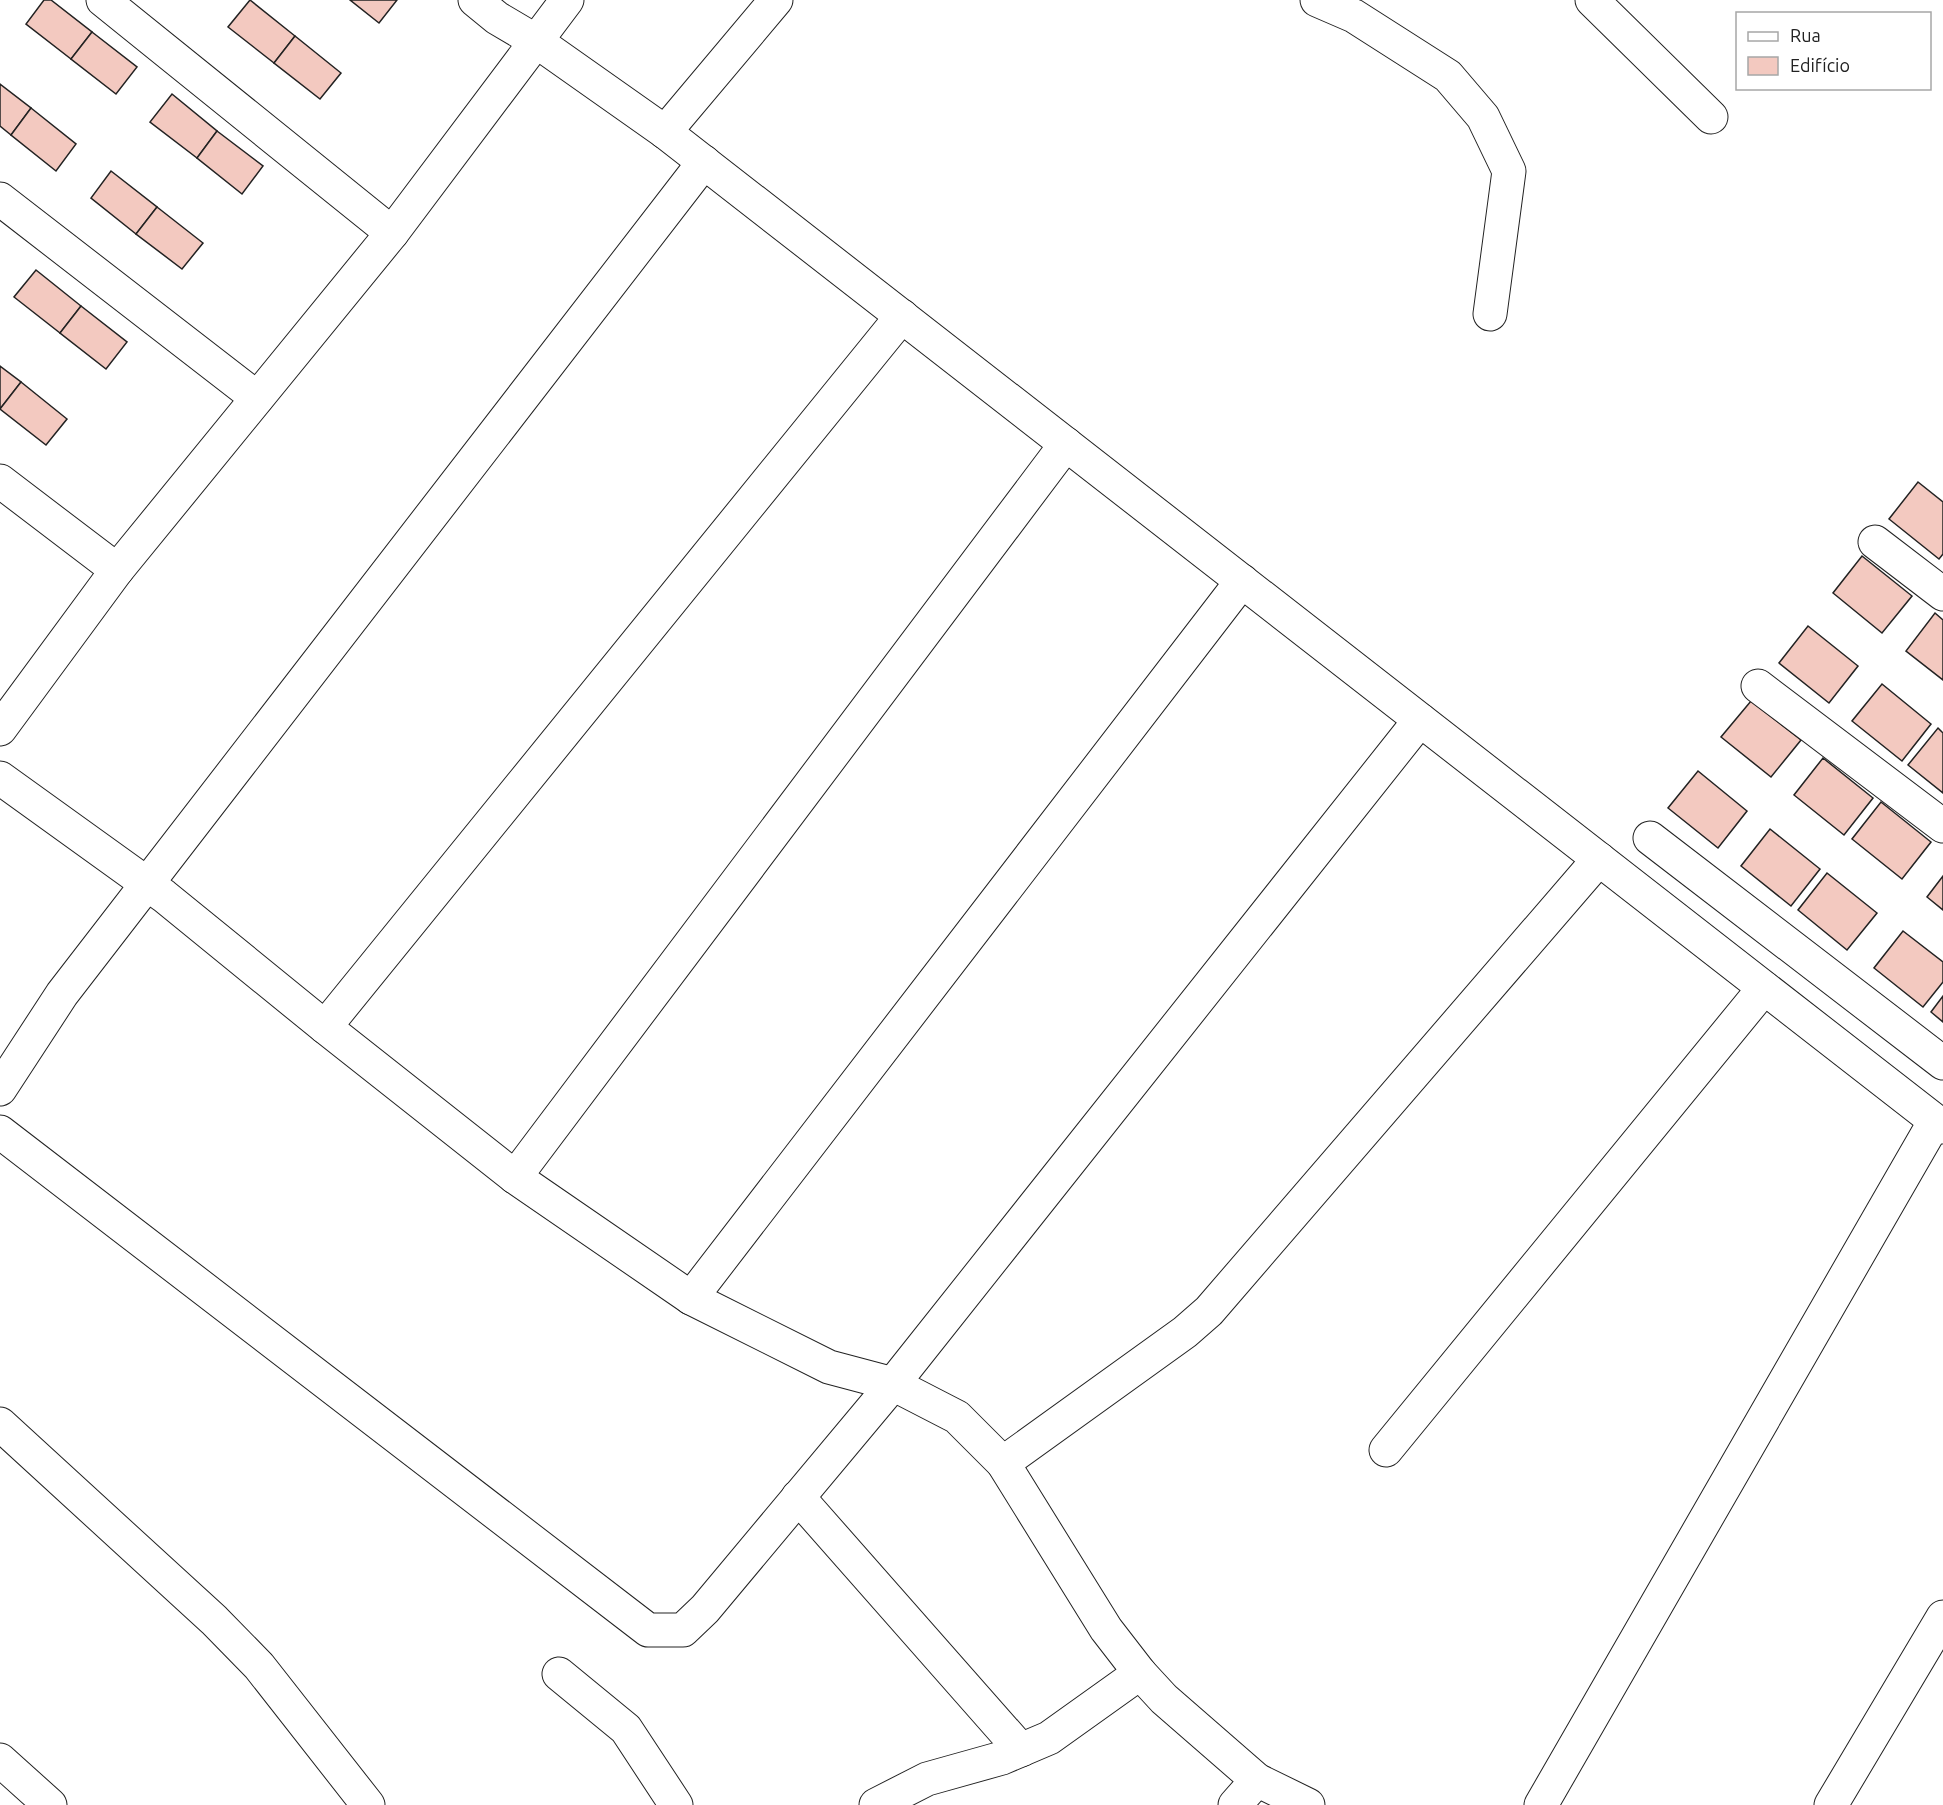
<svg xmlns="http://www.w3.org/2000/svg" width="1943" height="1805" font-family="Ubuntu,sans-serif">
  <rect width="100%" height="100%" fill="#fff"/>
  <g fill="#f3c9c0" stroke="#222" stroke-width="1.5">
    <polygon points="44,0 51,0 92,32 71,59 26,24"/>
    <polygon points="250,0 295,36 274,63 228,27"/>
    <polygon points="350,0 397,0 379,23"/>
    <polygon points="92,32 137,67 116,94 71,59"/>
    <polygon points="295,36 341,73 320,99 274,63"/>
    <polygon points="0,84 31,108 11,135 0,126"/>
    <polygon points="172,94 217,131 197,158 150,122"/>
    <polygon points="31,108 76,144 56,171 11,135"/>
    <polygon points="217,131 263,166 242,194 197,158"/>
    <polygon points="111,171 157,207 136,234 91,198"/>
    <polygon points="157,207 203,243 182,269 136,234"/>
    <polygon points="36,270 81,306 60,333 14,297"/>
    <polygon points="81,306 127,342 106,369 60,333"/>
    <polygon points="0,366 21,382 0,409"/>
    <polygon points="21,382 67,419 46,445 0,409"/>
    <polygon points="1918,482 1943,502 1943,554 1939,559 1889,519"/>
    <polygon points="1862,556 1912,596 1882,633 1833,593"/>
    <polygon points="1935,613 1943,620 1943,680 1906,651"/>
    <polygon points="1808,626 1858,666 1829,703 1779,663"/>
    <polygon points="1882,684 1931,724 1902,761 1852,721"/>
    <polygon points="1751,701 1801,740 1771,777 1721,737"/>
    <polygon points="1938,728 1943,733 1943,793 1908,765"/>
    <polygon points="1823,758 1873,798 1844,835 1794,795"/>
    <polygon points="1698,771 1747,811 1718,848 1668,808"/>
    <polygon points="1881,802 1931,842 1902,879 1852,839"/>
    <polygon points="1770,829 1820,869 1791,906 1741,866"/>
    <polygon points="1827,873 1877,913 1847,950 1798,910"/>
    <polygon points="1943,876 1943,910 1927,897"/>
    <polygon points="1903,931 1943,962 1943,982 1923,1007 1874,968"/>
    <polygon points="1943,996 1943,1022 1931,1012"/>
  </g>
  <g fill="none" stroke-linecap="round" stroke-linejoin="round">
    <g stroke="#222" stroke-width="35">
      <g id="minor">
        <polyline points="103,0 392,233"/>
        <polyline points="475,0 497,18 536,41 665,132 1943,1127"/>
        <polyline points="1317,0 1354,16 1448,76 1483,117 1509,171 1490,314"/>
        <polyline points="1592,0 1711,117"/>
        <polyline points="665,132 776,0"/>
        <polyline points="0,199 257,398"/>
        <polyline points="0,481 117,570"/>
        <polyline points="1875,542 1943,594"/>
        <polyline points="1758,686 1943,826"/>
        <polyline points="0,729 117,570 392,233 567,0"/>
        <polyline points="0,778 164,896 325,1027 515,1177 691,1298 829,1367 893,1384 957,1417 1003,1463 1106,1629 1140,1673 1164,1699 1257,1780 1308,1805"/>
        <polyline points="1650,838 1943,1063"/>
        <polyline points="325,1027 902,316"/>
        <polyline points="0,1089 62,994 704,162"/>
        <polyline points="0,1132 648,1630 683,1630 705,1609 893,1384 1420,720"/>
        <polyline points="515,1177 1066,444"/>
        <polyline points="691,1298 1242,581"/>
        <polyline points="0,1424 214,1620 259,1666 368,1805"/>
        <polyline points="1386,1450 1764,988"/>
        <polyline points="1003,1463 1185,1332 1209,1311 1599,859"/>
        <polyline points="798,1497 1021,1750"/>
        <polyline points="559,1674 626,1729 676,1805"/>
        <polyline points="0,1760 50,1805"/>
        <polyline points="876,1805 927,1779 1002,1758 1049,1738 1140,1673"/>
        <polyline points="1235,1805 1257,1780"/>
        <polyline points="1541,1805 1935,1121"/>
        <polyline points="1831,1805 1943,1617"/>
      </g>
    </g>
    <use href="#minor" stroke="#fff" stroke-width="33"/>
  </g>
  <rect x="1736" y="12" width="195" height="78" fill="#ffffff" stroke="#a7a7a7" stroke-width="1.5"/>
  <rect x="1748" y="32" width="30" height="9" fill="#ffffff" stroke="#a7a7a7" stroke-width="1.5"/>
  <text x="1790" y="42" font-size="18" fill="#222222">Rua</text>
  <rect x="1748" y="57" width="30" height="18" fill="#f3c9c0" stroke="#a7a7a7" stroke-width="1.5"/>
  <text x="1790" y="72" font-size="18" fill="#222222">Edifício</text>
</svg>
